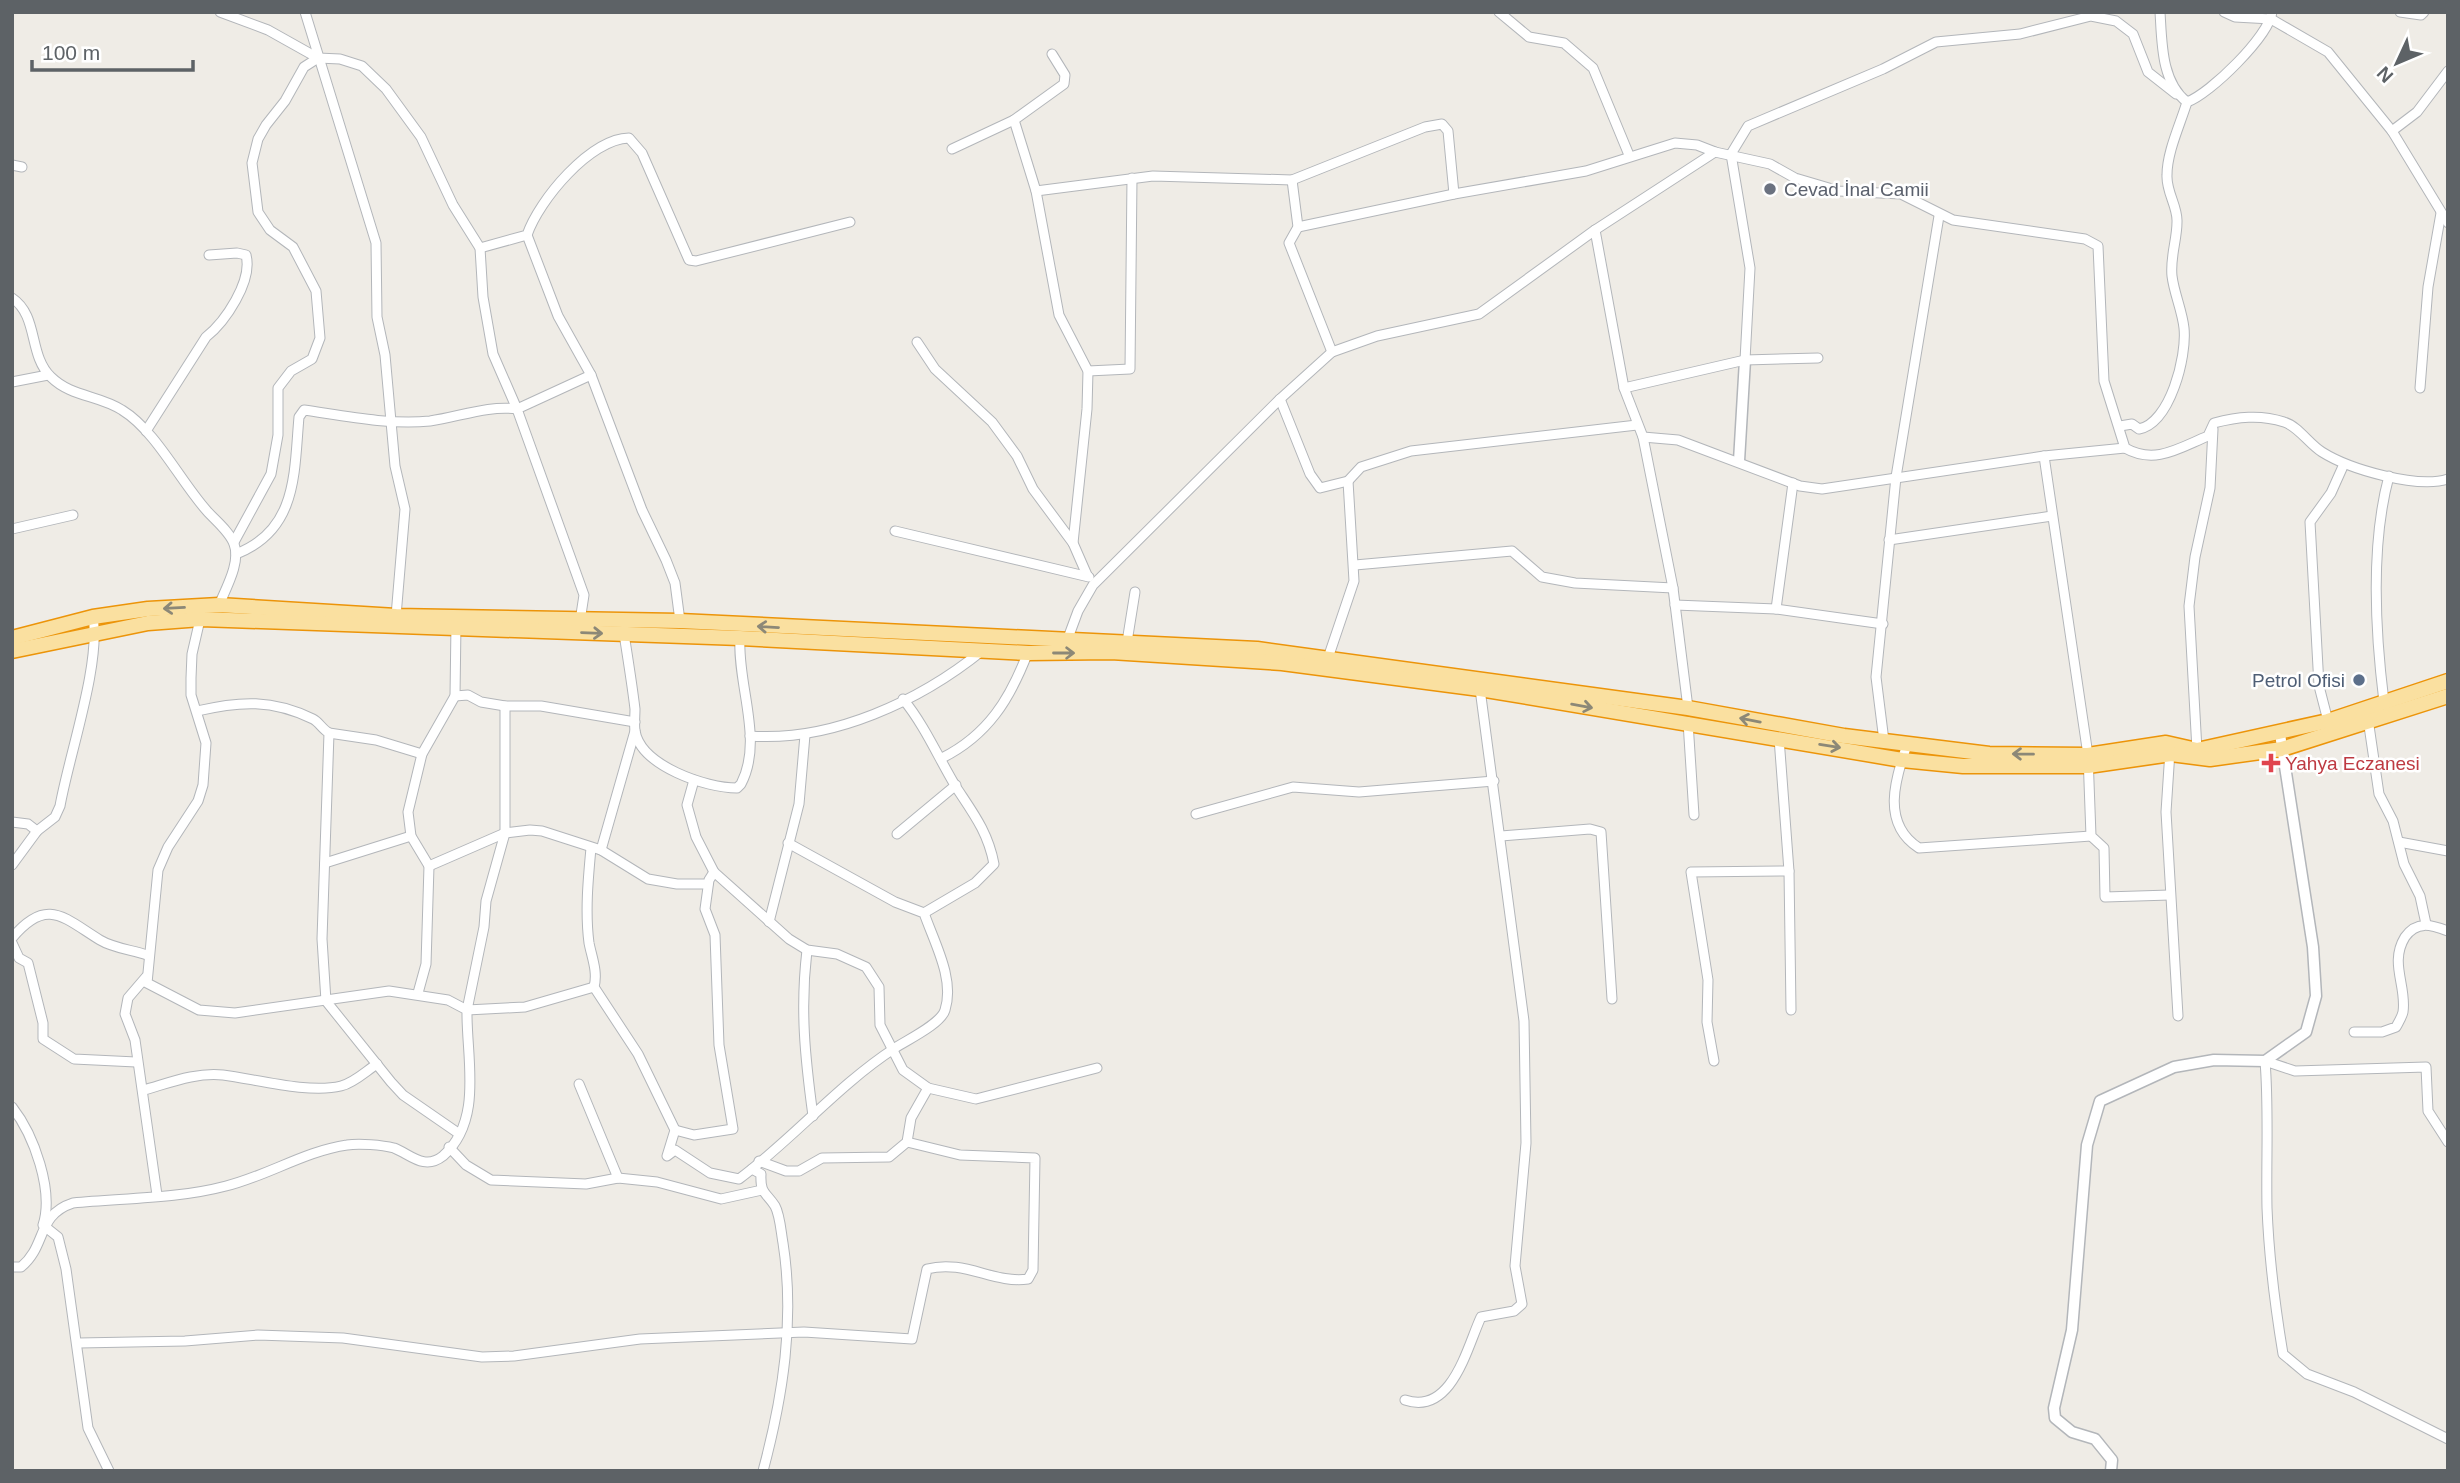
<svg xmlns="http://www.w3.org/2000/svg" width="2460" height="1483" font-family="Arial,sans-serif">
  <rect width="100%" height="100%" fill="#efece6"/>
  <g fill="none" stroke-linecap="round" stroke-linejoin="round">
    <g stroke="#b3b6ba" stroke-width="11">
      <g id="minor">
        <polyline points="220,12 268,30 318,58 340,59 362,66 386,89 421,137 453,205 480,248 483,297 493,354 517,409"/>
        <polyline points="305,12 376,243 377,317 385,355 395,466 405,509 396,616"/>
        <polyline points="1499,12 1529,37 1564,43 1593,68 1629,155"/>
        <path d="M2160,12C2162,42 2161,82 2187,102C2210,94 2269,36 2272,12"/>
        <polyline points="2224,12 2235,17 2271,19 2328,52 2392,131 2448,223"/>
        <polyline points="2400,12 2421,15 2424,12"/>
        <polyline points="1052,54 1065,75 1064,84 1014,120 1036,191 1059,315 1088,371 1087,409 1073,543 1087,575"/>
        <polyline points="2392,131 2417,112 2448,71"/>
        <polyline points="952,149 1014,120"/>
        <polyline points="12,165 22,167"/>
        <polyline points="1292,180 1298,227 1289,243 1332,352"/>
        <polyline points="1036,191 1153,176 1292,180 1425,127 1442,124 1448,131 1454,194"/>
        <polyline points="1298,227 1454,194 1586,171 1675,143 1697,145 1715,152"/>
        <polyline points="1595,230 1624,388 1643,437 1673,588 1688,708"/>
        <polyline points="527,235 558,316 591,375 642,510 666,560 675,583 680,621"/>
        <path d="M480,248L527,235C539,200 590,139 629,138L642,153L689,260L696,261L850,222"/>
        <path d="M12,298C39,316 28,355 51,377C71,397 99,395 122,410C156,431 180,481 207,511C215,520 230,532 234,544C241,562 226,588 219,605"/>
        <polyline points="917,342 935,369 992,422 1017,456 1033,489 1073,543"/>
        <polyline points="1745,360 1750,268 1731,154 1748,126 1883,69 1936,42 2020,34 2091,16 2116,21 2133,34 2148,72 2176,94"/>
        <polyline points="1088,371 1130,369 1132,178"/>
        <polyline points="12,382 48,375"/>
        <polyline points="1624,388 1745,360 1818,358"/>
        <polyline points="2420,388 2428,287 2441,213"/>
        <polyline points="1280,399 1310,474 1320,488 1348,481 1361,467 1411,451 1637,425"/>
        <path d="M2120,426L2132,424L2139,429C2170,423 2187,357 2184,328C2182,310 2174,293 2172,276C2170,257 2177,240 2177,222C2178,207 2166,192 2167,175C2167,152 2180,125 2187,102"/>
        <path d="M146,431L206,337C225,322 253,281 246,255L237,253L209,255"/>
        <polyline points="1643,437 1678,440 1800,486 1822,489 2044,456 2125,448"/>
        <polyline points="2044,456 2088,755 2091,836 2104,848 2105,897 2170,895"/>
        <polyline points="12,529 73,515"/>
        <polyline points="895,531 1089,577"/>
        <polyline points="1889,540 2052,516"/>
        <polyline points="234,542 271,474 278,435 278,388 291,371 312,359 320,338 316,291 293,247 270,230 258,212 252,163 258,139 266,125 285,101 304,67 318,58"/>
        <path d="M236,554C298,530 294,472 299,417L304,410C345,416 388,425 430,421C459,417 488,405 517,409"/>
        <polyline points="1355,565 1512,551 1542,577 1575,583 1673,588"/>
        <polyline points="1675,605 1776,609 1883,624"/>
        <polyline points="1776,609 1793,483"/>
        <polyline points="580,621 584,595 517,409 591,375"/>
        <path d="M624,634C628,659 632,684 635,709C635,716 634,724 635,731C641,766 706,788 737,788L741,784C764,740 737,685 740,638"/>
        <path d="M1068,638L1078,611L1093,585L1280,399L1332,352L1377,336L1479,314L1595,230L1715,152L1770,164L1795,178L1839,191L1901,194L1953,220L2085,239L2098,246L2104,381L2125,448C2155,465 2179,448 2208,436L2214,423C2237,417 2260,414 2284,422C2298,426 2309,444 2322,452C2349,469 2417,489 2448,479"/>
        <polyline points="1127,642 1135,592"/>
        <polyline points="1328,658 1354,581 1348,481"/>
        <polyline points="455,696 468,695 481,702 505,706 541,706 635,722"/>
        <path d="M903,699C925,726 938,757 956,787C973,813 988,832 994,864L975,883L924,913"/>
        <path d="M2384,702C2375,630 2370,546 2389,476"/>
        <polyline points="505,706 505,833 486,901 484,927 467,1010 525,1007 594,987"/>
        <path d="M197,711C240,701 272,699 313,719C319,722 322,729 329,733L322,939L326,1001L391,1082L403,1095L458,1133"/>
        <polyline points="2368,719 2379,794 2393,821 2404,864 2420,896 2426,924"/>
        <polyline points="2328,721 2319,686 2310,522 2331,493 2344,464"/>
        <polyline points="1688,722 1694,815"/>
        <polyline points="329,733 376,740 422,754"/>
        <path d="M750,736C832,742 920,701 983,650"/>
        <polyline points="1779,738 1789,871 1791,1010"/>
        <polyline points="1884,741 1876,677 1896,477 1939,216"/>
        <path d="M1907,745C1895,779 1881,824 1919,848L2091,836"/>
        <polyline points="2197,750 2189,606 2195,557 2210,488 2213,429"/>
        <polyline points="2170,751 2166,812 2178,1016"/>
        <path d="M942,758C988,735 1010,699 1028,652"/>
        <polyline points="694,780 687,805 696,837 714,872 789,939 807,950 837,954 866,967 879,987 880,1025 903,1070 928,1088 911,1118 907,1142 889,1157 822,1158 799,1171 786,1171 759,1161"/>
        <polyline points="1196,814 1293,787 1359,792 1494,781"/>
        <polyline points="12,822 28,824 37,831"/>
        <polyline points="897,834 956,785"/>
        <polyline points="1501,836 1590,829 1601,832 1612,999"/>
        <polyline points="2399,842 2448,851"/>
        <path d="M591,848C588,880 585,912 589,943C592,958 598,972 594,987L638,1054L675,1130L667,1156L675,1150L710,1173L739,1179C793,1139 838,1085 895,1048C907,1040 941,1024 945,1010C955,979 934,942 924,913L895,902L788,843"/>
        <polyline points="601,850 635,731"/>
        <polyline points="325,863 411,836"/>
        <path d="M12,865L37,831L55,817L60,806C69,755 101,664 93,617"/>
        <polyline points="429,866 505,833 530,830 542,831 601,850 648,879 677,884 708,884"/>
        <polyline points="769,922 799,804 805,735"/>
        <path d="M12,938C47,896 64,918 100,940C113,948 132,950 147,955"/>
        <polyline points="12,943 19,958 28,963 43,1023 43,1039 74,1059 136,1062"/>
        <path d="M807,950C800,1009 805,1057 813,1116"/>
        <polyline points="146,977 128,998 125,1014 135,1040 157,1195"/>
        <polyline points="418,993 426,964 429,866 411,836 408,812 422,754 455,696 456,624"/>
        <path d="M2354,1032H2382L2396,1027C2398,1023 2402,1017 2403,1012C2407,986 2389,963 2405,937C2417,920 2431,925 2448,931"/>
        <polyline points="1714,1061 1707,1022 1708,980 1691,872 1789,871"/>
        <polyline points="579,1084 618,1178"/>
        <polyline points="928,1088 976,1099 1097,1068"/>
        <path d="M144,1090C169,1083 196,1072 223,1075C255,1079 309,1094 341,1086C354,1083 366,1071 377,1064"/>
        <path d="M12,1107C34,1135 54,1191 43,1225L58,1237L66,1269L88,1428L109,1471"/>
        <polyline points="675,1130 694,1135 733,1129 719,1045 715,935 705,909 709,880 714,872"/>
        <path d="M2448,1142L2428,1111L2426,1067L2295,1071L2265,1061C2269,1110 2266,1159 2267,1208C2269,1257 2275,1306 2283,1354L2307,1374L2354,1392L2448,1439"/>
        <polyline points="449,1147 466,1165 491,1180 586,1184 618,1178 657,1182 721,1199 762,1190"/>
        <path d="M752,1169L761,1174C760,1194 766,1192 775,1206C780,1215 781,1232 783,1243C795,1320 783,1396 763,1471"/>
        <path d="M12,1267H21C47,1246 36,1215 73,1203C123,1198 177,1199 226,1186C267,1176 305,1151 347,1145C359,1143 382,1145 394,1148C410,1154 424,1171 443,1156C484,1120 466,1057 467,1010L448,1000L389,991L235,1013L199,1010L147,983L158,870L168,847L198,801L203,785L206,743L191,695V678L192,654L201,615"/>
        <path d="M79,1343L185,1341L258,1335L343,1338L482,1357L514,1356L640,1339L804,1332L912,1339L927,1269C965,1259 993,1284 1028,1279L1033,1270L1035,1158L960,1155L907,1142"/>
        <path d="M1405,1400C1452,1416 1467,1347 1481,1317L1514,1311L1522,1304L1515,1266L1526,1143L1524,1021L1480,689L1482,686"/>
      </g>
    </g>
    <g stroke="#b3b6ba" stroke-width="13">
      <g id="tertiary">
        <polyline points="1739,461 1745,360"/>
        <polyline points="2111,1471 2112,1460 2095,1439 2072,1432 2055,1418 2054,1408 2072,1330 2087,1145 2100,1101 2174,1067 2214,1060 2265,1061 2306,1032 2316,996 2313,947 2280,734"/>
      </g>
    </g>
    <g stroke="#ec9409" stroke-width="17">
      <g id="trunk">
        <polyline points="12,638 93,617 148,609 219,605 396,616 680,621 1257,649 1688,708 1844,736 1989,754 2088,755 2166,743 2197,750 2328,721 2448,681"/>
        <polyline points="12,651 148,623 201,619 740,638 1028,653 1111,652 1282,663 1480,689 1902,760 1963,766 2088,766 2171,754 2210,759 2282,749 2448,696"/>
      </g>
    </g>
    <use href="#minor" stroke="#fff" stroke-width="9"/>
    <use href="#tertiary" stroke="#fff" stroke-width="10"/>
    <use href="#trunk" stroke="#fae0a0" stroke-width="14"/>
  </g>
  <defs><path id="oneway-shaft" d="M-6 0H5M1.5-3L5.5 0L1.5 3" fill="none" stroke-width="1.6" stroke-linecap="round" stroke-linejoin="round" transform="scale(1.75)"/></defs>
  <g stroke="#8c8877">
    <use href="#oneway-shaft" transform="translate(174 608) rotate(177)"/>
    <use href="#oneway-shaft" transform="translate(768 627) rotate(-177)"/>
    <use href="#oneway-shaft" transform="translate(592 633) rotate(2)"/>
    <use href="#oneway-shaft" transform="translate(1064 653)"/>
    <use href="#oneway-shaft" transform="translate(1582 706) rotate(10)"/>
    <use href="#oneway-shaft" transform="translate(1750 720) rotate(-169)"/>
    <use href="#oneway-shaft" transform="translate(1830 746) rotate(9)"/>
    <use href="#oneway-shaft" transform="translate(2023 754) rotate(-179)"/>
  </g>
  <circle fill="#6b7280" stroke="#fff" stroke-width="2.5" cx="1770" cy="189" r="7"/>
  <circle fill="#5c6f8a" stroke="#fff" stroke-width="2.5" cx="2359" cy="680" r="7"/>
  <path fill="#e0444e" stroke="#fff" stroke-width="2.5" d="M2267.5 752.5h7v7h7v7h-7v7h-7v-7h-7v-7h7z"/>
  <g text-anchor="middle" stroke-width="5" stroke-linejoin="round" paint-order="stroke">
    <g font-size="19" fill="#5b616d" stroke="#fff" text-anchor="start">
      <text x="1784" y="196">Cevad İnal Camii</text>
    </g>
    <g font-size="19" fill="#4e5e75" stroke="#fff" text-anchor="end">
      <text x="2345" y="687">Petrol Ofisi</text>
    </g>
    <g font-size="19" fill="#be3a42" stroke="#fff" text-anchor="start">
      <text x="2285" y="770">Yahya Eczanesi</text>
    </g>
  </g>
  <rect width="2460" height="1483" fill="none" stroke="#5d6266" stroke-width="28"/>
  <g transform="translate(2397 63) rotate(226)" stroke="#ffffff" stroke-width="5" paint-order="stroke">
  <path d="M0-5L12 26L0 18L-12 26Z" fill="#5d6266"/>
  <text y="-10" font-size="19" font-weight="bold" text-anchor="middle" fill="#5d6266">N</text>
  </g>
  <path d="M32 60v10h161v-10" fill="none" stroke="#5d6266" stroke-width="3.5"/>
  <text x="42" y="60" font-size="21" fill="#5d6266" stroke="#ffffff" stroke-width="5" paint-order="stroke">100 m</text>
</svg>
